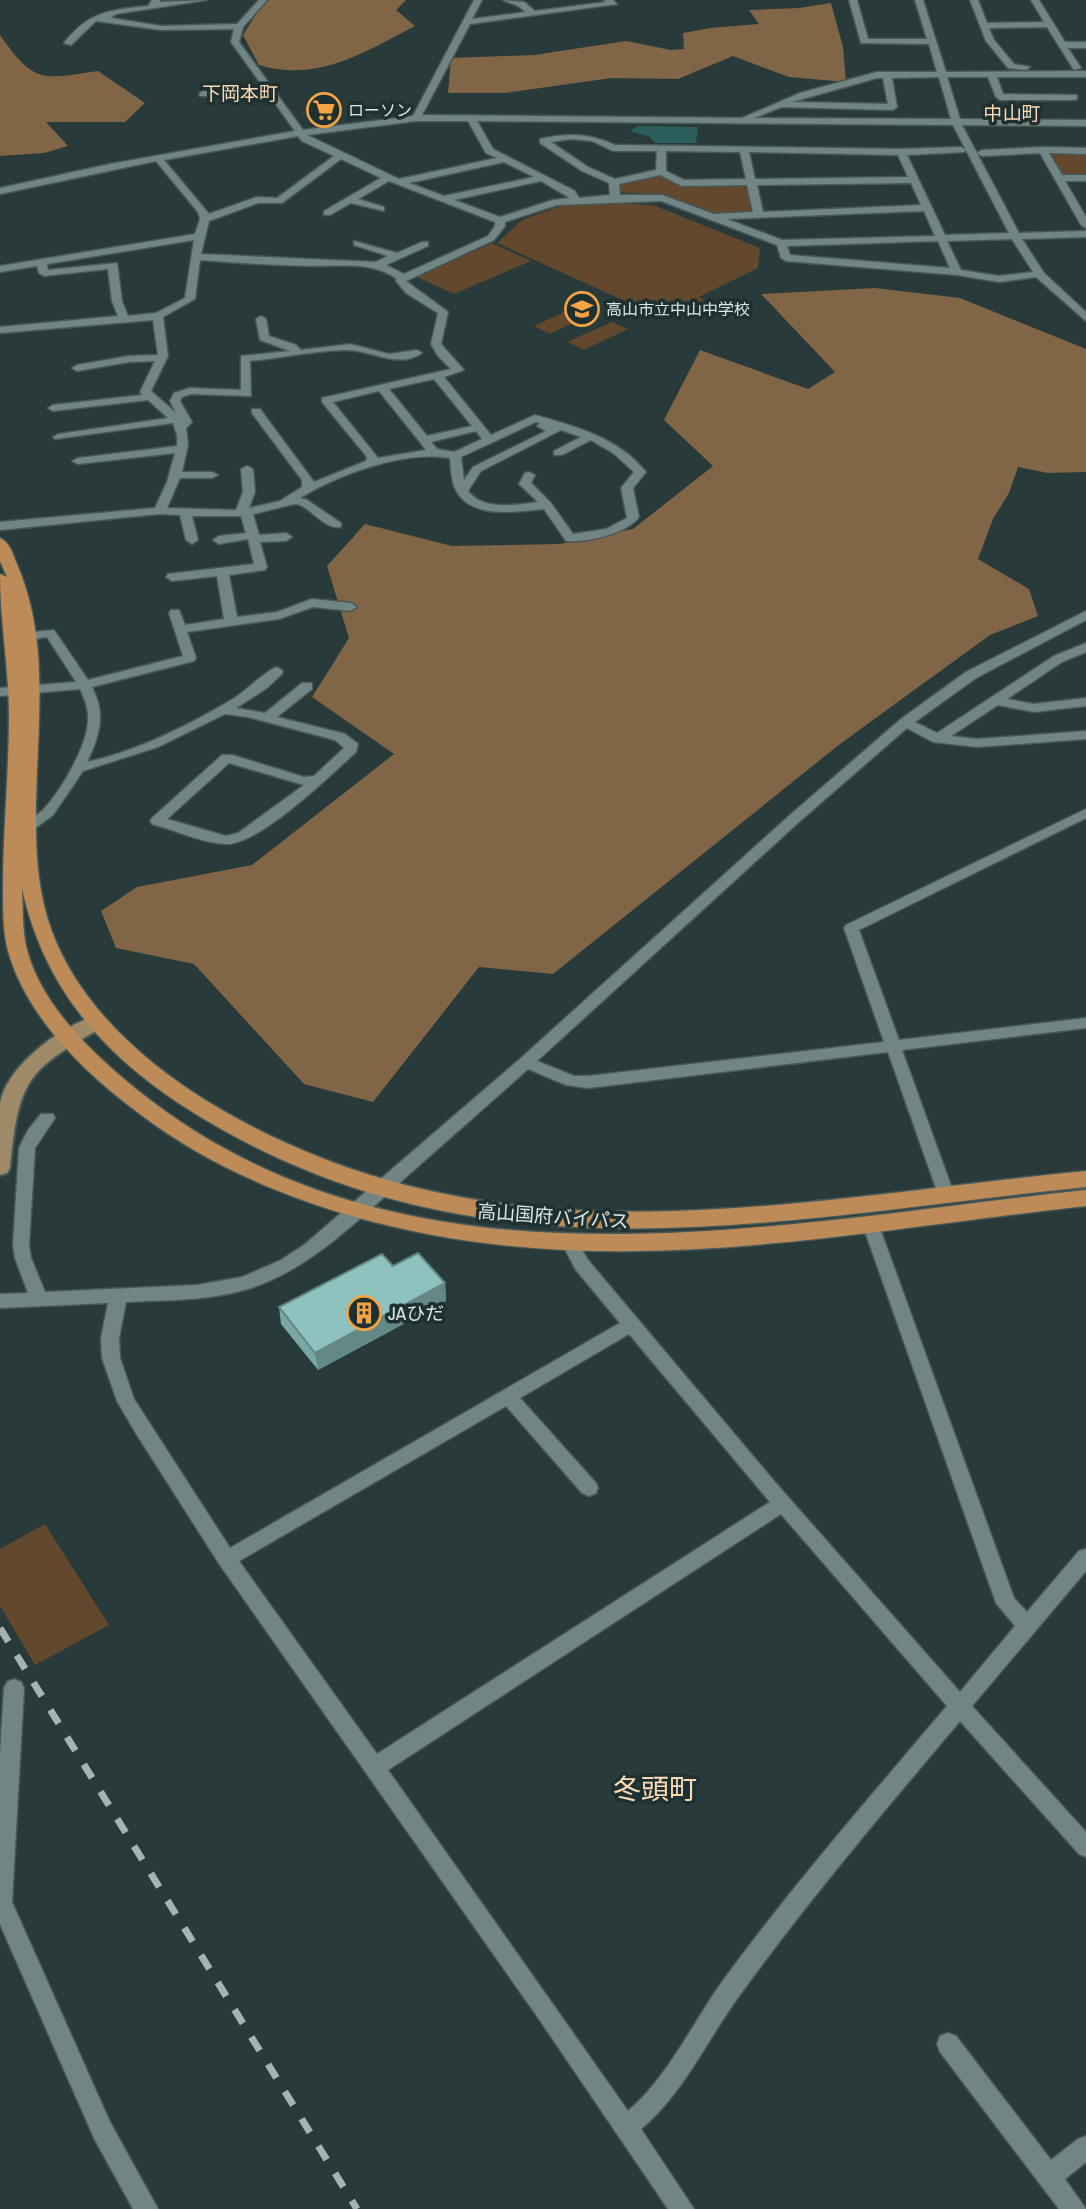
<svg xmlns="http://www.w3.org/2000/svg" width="1086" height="2209" font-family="'Archivo Narrow','Noto Sans JP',sans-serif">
  <rect width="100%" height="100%" fill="#283a39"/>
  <g fill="#62482d">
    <polygon points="1053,153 1086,153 1086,176 1061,175 1049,154"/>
    <polygon points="658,175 681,185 747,185 753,211 716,213 663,195 619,192 619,184 621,183"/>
    <polygon points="614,203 653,205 760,248 758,268 699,297 708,303 687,312 651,313 497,243 522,220 560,206"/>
    <polygon points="492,243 531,261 454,294 417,277"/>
    <polygon points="577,306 593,313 550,334 534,326"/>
    <polygon points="612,322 628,329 584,350 567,342"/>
    <polygon points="45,1524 109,1625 35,1665 0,1606 0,1549"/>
  </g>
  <g fill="#816547">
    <path d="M269,0H406L396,10L415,26C365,52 317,83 259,65L243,35L261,6Z"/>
    <polygon points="831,3 843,47 846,82 789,77 733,56 678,79 612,78 505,93 448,93 451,58 534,55 626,41 671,50 684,49 683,33 710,28 759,24 749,10 799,8"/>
    <path d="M0,35C35,85 42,79 98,71L145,103L125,122H46L68,146L44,153L0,156Z"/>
    <polygon points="875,288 960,298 1086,349 1086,472 1048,473 1018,467 1009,493 993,519 978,559 1029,589 1038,616 990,635 840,744 553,974 479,967 373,1102 304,1084 194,964 116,948 101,911 137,887 252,865 394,754 312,697 349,638 327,566 365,524 452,546 560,544 633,529 713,466 664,420 700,350 808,389 835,372 761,294"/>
  </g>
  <polygon fill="#2b5f5c" points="638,126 698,127 696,143 655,143 650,137 630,131"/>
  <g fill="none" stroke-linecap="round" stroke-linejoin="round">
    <g stroke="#485857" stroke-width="3">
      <g id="minor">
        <path d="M152,0H160V2L207,0L116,14L111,18L161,26L237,24L259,0H267L243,27L239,42L303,130L413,116L474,0H482L472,19L526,12L518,6L503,0L524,2L535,11L606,2L604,0H613L617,4L470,24L422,115L742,118L800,93L877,72H937L929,44L861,43L849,0H857L868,39H927L915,0H923L946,72L1086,71V77H997L1003,94L1077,95V99L1074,100H1000L996,97L988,77H947L960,119L1086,120V126L962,125L1019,233L1086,231V237L1022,239L1044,273L1086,312V321L1036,277L999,282L957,275L786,261L781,258L777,245L661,201L557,205L505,222V226L494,240L406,281L448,312L441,344L464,370L444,377L491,435L535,415C575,426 619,438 646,472L633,488L639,517C627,534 585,543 566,541L544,509C515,512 467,520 454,486C451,477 451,468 450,458C406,450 338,474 300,498L307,500L341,523V527C324,530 312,508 297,504C293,503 261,513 253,514L259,535L286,533L292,537L286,541L260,542L267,567L265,570L229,575L237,617L277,612L312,599L351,603L357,607L351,611L313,607L279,619L187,632L196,658L194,661L92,687C106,714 100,735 87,762C138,751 189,725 233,699C246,691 264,672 277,667L283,671L282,674L267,688L236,708L265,713L302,683H312V689L277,717L345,734L358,744L356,752C331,775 258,846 225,844C203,843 174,830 152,824L150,821L152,818L222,755H232L304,777L314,776L344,748L335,740L248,717L225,714L158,747L83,771L53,815L30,832H20L18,829L20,826C28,821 36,816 43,810C61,791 90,742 88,716C88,706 84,698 80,689L0,696V688L76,682L47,637L28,640L22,636L24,633L54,630L88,680L183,656L169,613L171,610H179L185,625L224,619L217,576L172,581L166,577L168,574L254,564L248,539L219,544L213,540L219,536L246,533L241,516H192L198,540L192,544L186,540L180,515L159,514L0,530V522L155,508L167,482L175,453L78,464L72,461L78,458L177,446V435L173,423L55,439L53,437L59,434L168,418L148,400L53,411L48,408L53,405L142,395L140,392L155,361L129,362L77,371L72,368L77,365L129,356L158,355L153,320L0,333V327L118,316L112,301L108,269L44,276L39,273L37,266L0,272V266L195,234L200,219L198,212L156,161L0,194V188L110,164L295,131L231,42L234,29L161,30L96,21L71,45L64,43C89,11 110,10 148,6ZM939,77L951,119L754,118L782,107L893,110L897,107L892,78ZM877,78H883L888,104L792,102ZM416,121H468L486,153L497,158L399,179L307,135ZM477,121L953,125L1009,233L945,235L907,155L964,152L966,150L961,147L901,149L615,145C588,133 568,133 540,139V143L582,171L609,183L610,195L579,198L575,191L493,149ZM298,136L302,141L334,156L277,198L257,197L209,214L164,160ZM571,139L592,141L613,151H657L656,170L615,179L588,167L551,142ZM666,151L740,152L746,179L684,180L666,171ZM749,152L898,155L908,177L755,179ZM341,159L381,178L324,211V215H330L351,203L384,211V207L358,199L389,181L495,222V226L488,236L404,274L386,265L428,246V242H422L397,253L354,241V245L388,256L376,262L201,254L209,221L258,203H282ZM504,162L534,177L444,196L409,183ZM660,175L682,186L747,185L753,212L714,214L662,195H620L619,184ZM541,181L570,198L553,200L500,217L454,200ZM911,183L921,205L763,212L757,185ZM924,211L935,236L782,240L727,219ZM1012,239L1033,272L999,276L961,270L947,241ZM194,240L185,298L156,313L128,316L122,301L117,263L48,270L47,264ZM938,241L950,268L790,255L787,246ZM200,260C236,263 273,265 309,266C340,267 370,260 397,279L396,281L406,293L438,313L431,344L438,356L451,369L322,398V402L367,457L366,461L314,482L260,409H252V413L302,480V487L280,501L249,508L255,492L253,469L247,466L241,469L243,492L236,510L167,508L180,478H212L218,475L212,472H182L188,445L186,428L192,422L180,401L182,397L191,394L251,396L250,361C281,358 319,350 348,350C373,351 399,369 422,353L417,350L389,354L350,344L301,350L296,345L269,336L266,319L261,316L256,319L260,340L290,351L241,356V390L190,388L174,393L170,401L176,413L151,391L168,356L163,317L195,299ZM434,379L472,426L427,436L389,389ZM379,391L420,442L426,450L378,458L333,402ZM536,422L540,423L537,426L546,431L473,467L464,480L461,457ZM561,430L581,437L554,451V455H562L591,440L613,453L634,472L621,488L627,518L606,529L573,534L551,503L531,483L535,475L529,472L525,473L519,484L538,502C516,505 483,511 468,491L481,471ZM476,431L482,439L454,452L437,449L431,442ZM229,763L304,785L238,833L226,836L167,819Z"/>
        <polygon points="970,0 978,0 987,23 1044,22 1031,0 1039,0 1065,42 1086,42 1086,48 1068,48 1081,68 1074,70 1047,27 989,28 994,40 1014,64 1030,67 1026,70 1008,68 986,41"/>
        <polygon points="203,91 236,91 240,94 236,97 200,96 199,94"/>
        <polygon points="1043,147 1086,148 1086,154 1049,153 1062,175 1086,175 1086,181 1065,181 1086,217 1086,228 1081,225 1040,153 982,156 977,153 982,150"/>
        <path d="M1086,611V620L976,678L915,722L937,733L1054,656L1086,643V652L1062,662L1007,699L1034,704L1086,698V706L1034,712L998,705L951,736L977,739L1086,731V739L977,747L933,742L907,728L800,821L537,1061L574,1076H588L884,1042L844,928L846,925L1086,809V818L859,930L899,1040L1086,1018V1028L902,1050L954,1194L952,1198H940L938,1194L888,1052L588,1088L566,1085L528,1069C487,1106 445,1142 404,1179C357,1221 309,1270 248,1289C208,1301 166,1300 126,1302L119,1338L120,1358L134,1399L230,1548L620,1323L576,1270L562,1244L564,1239H576L588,1260L774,1481L960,1692L1015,1626L996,1603L862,1223L864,1219H876L878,1223L1014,1598L1027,1612L1079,1551L1086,1549V1571L972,1706L1086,1832V1857L1079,1854L960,1721C884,1811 808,1901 739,1996C707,2040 683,2094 641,2129L694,2209H668L539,2019L220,1565L137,1435L117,1401L102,1358L101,1338L108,1303L0,1308V1294L28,1293L15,1258L13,1245L19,1148L28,1130L41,1114H53L55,1118L35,1148L29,1245L31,1258L45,1292L197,1285L242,1277L281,1260L304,1245L521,1058L790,815L901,719L966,672ZM629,1334L770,1502L377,1754L239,1561L506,1406L582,1493L589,1496L596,1493L598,1488L596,1483L520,1398ZM781,1514L947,1706C870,1797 792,1886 722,1982C692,2024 668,2077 628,2111L388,1770Z"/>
        <polygon points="14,1679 21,1682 24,1688 12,1902 110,2122 158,2209 133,2209 94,2138 0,1924 0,1754 4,1688 7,1682"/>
        <polygon points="948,2033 956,2036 1051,2160 1078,2139 1086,2136 1086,2162 1065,2179 1086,2209 1059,2209 940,2052 937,2044 940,2036"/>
      </g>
    </g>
    <g stroke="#485857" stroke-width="4">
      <path id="major" d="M96,1016L103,1017L105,1022L103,1027C26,1071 19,1079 10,1168L7,1173L0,1175C0,1152 0,1127 0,1105C5,1067 62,1025 96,1016Z"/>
    </g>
    <g stroke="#485857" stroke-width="3">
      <path id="highway" d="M0,538C10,543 12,552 16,562C54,648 34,739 36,830C36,863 40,898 51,929C78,1004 143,1062 210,1103C491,1272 781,1201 1086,1171V1187C776,1218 484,1290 199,1116C109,1061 45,993 22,888C23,908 22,931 27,950C42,1006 92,1053 136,1089C407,1308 771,1223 1086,1190V1206C836,1233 600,1287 352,1216C276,1194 203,1162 140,1114C86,1074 27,1018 8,951C3,932 3,908 3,888C3,831 9,773 9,715C9,668 0,621 0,574L7,577L0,561Z"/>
    </g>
    <use href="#minor" fill="#718684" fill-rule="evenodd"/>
    <use href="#major" fill="#9e8969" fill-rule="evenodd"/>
    <use href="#highway" fill="#bc8b57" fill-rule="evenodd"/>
    <polyline stroke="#a6b3b2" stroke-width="7" stroke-dasharray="16 16" stroke-linecap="butt" points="0,1628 357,2209"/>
  </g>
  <polygon fill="#79a7a3" points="393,1266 445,1283 446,1301 318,1370 281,1324 279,1307"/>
  <polygon fill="#638885" points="445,1283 446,1301 318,1370 315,1353"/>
  <polygon fill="#8dc2be" stroke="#638885" stroke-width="2" points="418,1253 445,1283 315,1353 279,1307 382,1254 393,1266"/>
  <defs>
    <g id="supermarket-ring" transform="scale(1.75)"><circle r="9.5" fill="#1e302f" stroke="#f4a444" stroke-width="1.5"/><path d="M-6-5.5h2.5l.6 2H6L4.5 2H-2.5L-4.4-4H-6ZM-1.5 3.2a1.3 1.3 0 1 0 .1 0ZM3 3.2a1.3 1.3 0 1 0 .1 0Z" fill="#f4a444"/></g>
    <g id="school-ring" transform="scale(1.75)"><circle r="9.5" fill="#1e302f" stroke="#f4a444" stroke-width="1.5"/><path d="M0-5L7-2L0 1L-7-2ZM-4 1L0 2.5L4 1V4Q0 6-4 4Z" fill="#f4a444"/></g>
    <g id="building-ring" transform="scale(1.75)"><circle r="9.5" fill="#1e302f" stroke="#f4a444" stroke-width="1.5"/><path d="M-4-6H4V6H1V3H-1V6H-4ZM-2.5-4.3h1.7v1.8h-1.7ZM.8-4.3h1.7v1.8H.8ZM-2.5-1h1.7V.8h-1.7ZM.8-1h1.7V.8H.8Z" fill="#f4a444"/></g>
  </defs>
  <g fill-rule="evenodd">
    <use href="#supermarket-ring" x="324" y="110"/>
    <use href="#school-ring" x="582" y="309"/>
    <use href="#building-ring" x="364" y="1313"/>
  </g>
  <g text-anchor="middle" stroke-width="7" stroke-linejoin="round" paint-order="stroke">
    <g font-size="16" fill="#dae6e4" stroke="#1e302f" text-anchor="start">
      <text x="348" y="116">ローソン</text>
      <text x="606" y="315">高山市立中山中学校</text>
    </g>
    <g font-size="19" fill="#fcd9b6" stroke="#1e302f">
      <text x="240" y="100">下岡本町</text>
      <text x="1012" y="120">中山町</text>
    </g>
    <g font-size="19" fill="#dae6e4" stroke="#1e302f">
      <text transform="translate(553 1216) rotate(4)" y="7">高山国府バイパス</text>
    </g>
    <g font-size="19" fill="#dae6e4" stroke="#1e302f" text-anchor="start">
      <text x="388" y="1320">JAひだ</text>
    </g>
    <g font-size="28" fill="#fcd9b6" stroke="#1e302f">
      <text x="655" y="1799">冬頭町</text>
    </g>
  </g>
</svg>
